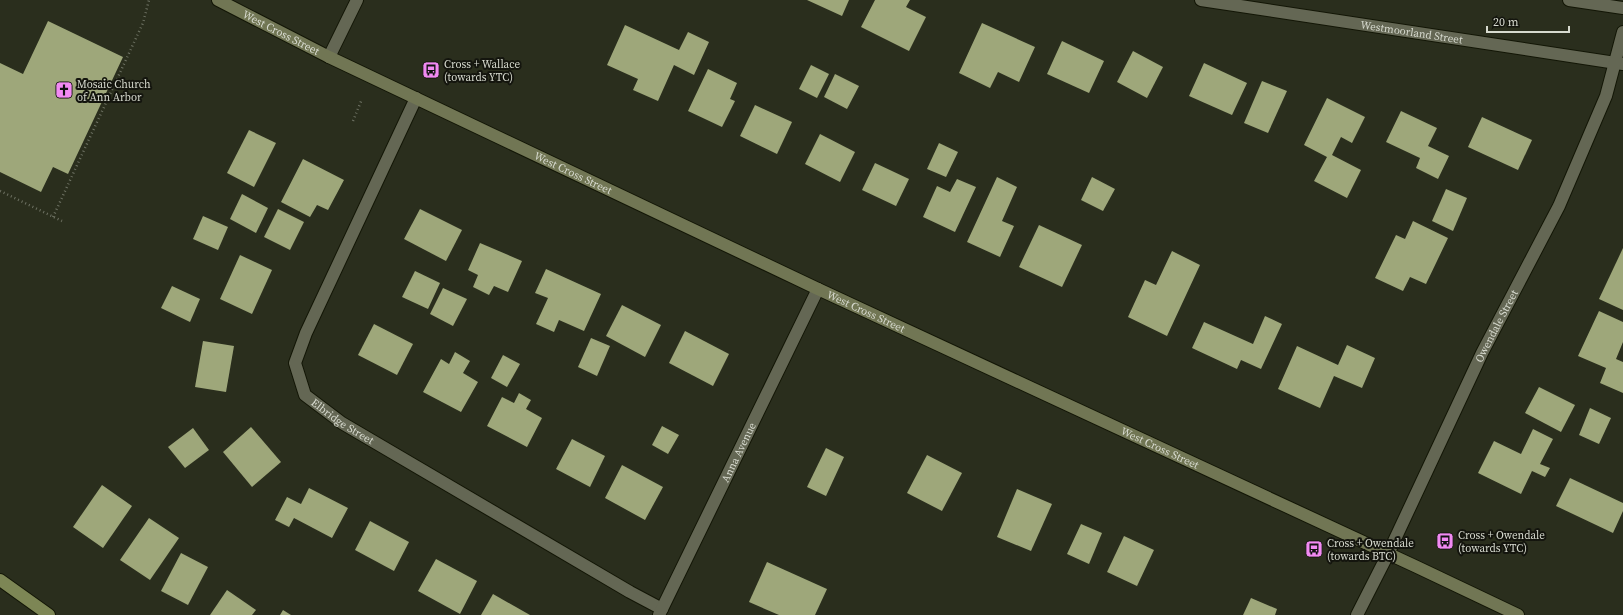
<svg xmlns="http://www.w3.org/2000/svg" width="1623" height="615" font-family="'Source Serif 4',serif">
  <rect width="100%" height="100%" fill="#2a2e1d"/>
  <g fill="#9ea77a">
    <polygon points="807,0 849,0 842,16"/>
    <polygon points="875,0 910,0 906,7 926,17 909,51 861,27"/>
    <polygon points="48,21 123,57 68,174 53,167 41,192 0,172 0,63 23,74"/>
    <polygon points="982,23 1035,47 1019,82 998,72 990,88 959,73"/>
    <polygon points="625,25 679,50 688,32 709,42 694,75 674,65 658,101 633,90 638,79 607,65"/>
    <polygon points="1062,41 1104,61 1089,93 1047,74"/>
    <polygon points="1133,51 1163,67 1147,98 1117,82"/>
    <polygon points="1204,63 1247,83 1232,115 1189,96"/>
    <polygon points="811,65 829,74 817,98 799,89"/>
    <polygon points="708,69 737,83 730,99 735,101 722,127 688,111"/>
    <polygon points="835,74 859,86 847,109 824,97"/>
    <polygon points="1262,81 1287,91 1268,133 1244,123"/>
    <polygon points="1327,98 1365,117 1352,143 1341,137 1332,155 1361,170 1347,198 1314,181 1327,157 1304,145"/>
    <polygon points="755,105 792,122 777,154 740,136"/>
    <polygon points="1401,111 1437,128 1428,146 1449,156 1438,179 1416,168 1420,158 1386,142"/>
    <polygon points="1482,117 1532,140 1518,170 1468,147"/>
    <polygon points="249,130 276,143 254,187 227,173"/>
    <polygon points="820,134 855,152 840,182 805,164"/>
    <polygon points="939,143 958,152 946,177 927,169"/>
    <polygon points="303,159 344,180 328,210 317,205 310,217 281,202"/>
    <polygon points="875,163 909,179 896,206 862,190"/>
    <polygon points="997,177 1017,187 1002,221 1014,226 1000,257 967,242"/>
    <polygon points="1092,177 1115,189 1103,211 1081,200"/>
    <polygon points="957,179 976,187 955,232 923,217 937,186 950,192"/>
    <polygon points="1446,189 1467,198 1453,231 1432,221"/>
    <polygon points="242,194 268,208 256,233 230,219"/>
    <polygon points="278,209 304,222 290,250 264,237"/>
    <polygon points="420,209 462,230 446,261 404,239"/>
    <polygon points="203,216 228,227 218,250 193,239"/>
    <polygon points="1413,221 1448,238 1426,284 1410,277 1403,291 1375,278 1396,235 1405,239"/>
    <polygon points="1039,225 1082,245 1062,287 1019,267"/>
    <polygon points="480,243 522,261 508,292 494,286 489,295 473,287 478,275 468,270"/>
    <polygon points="1623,248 1623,310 1599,299"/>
    <polygon points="1172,251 1200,265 1167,336 1128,317 1145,280 1156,285"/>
    <polygon points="240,255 272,270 252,314 220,299"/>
    <polygon points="546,269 601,294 584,331 559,320 554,332 536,324 548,298 535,293"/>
    <polygon points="415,271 440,283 428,309 402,297"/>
    <polygon points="172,286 200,299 190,322 161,308"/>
    <polygon points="443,288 467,299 453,326 430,314"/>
    <polygon points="622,305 661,325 645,357 606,336"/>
    <polygon points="1599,311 1623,322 1623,342 1616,359 1623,362 1623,393 1600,383 1606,368 1578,356"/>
    <polygon points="1265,316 1282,324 1261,369 1241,360 1237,369 1192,348 1204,322 1253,344"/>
    <polygon points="374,324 413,344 397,375 358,355"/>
    <polygon points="685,331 729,354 713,386 669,363"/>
    <polygon points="591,338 610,346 597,376 578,367"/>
    <polygon points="203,341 234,346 226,392 195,387"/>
    <polygon points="1347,345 1375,358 1362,388 1334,376 1320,408 1278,389 1297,346 1338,365"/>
    <polygon points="455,352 470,361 463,373 478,382 461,412 423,392 441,359 449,364"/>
    <polygon points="503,355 520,364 507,387 491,378"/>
    <polygon points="1539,387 1575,405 1561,432 1525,413"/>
    <polygon points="519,393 531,400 526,409 542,418 527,447 487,426 502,397 514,403"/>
    <polygon points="1590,408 1611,418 1599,444 1579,435"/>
    <polygon points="662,426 679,435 668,454 652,445"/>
    <polygon points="251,427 281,462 252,487 223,452"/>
    <polygon points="193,428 209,450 185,468 168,447"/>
    <polygon points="1533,429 1553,439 1540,464 1550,468 1545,477 1532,471 1521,494 1478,473 1494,441 1521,454"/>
    <polygon points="572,439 605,456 590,487 556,469"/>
    <polygon points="826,448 844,457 826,496 807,487"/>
    <polygon points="927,455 962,473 942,511 907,493"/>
    <polygon points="622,465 663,487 645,520 605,498"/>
    <polygon points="1570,478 1623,503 1623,511 1613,533 1556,506"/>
    <polygon points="102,485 132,506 103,548 73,527"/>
    <polygon points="309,488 348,508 332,538 294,518 289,527 275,520 287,497 301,504"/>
    <polygon points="1017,489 1052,504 1031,551 997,537"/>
    <polygon points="149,518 179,538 150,580 120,560"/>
    <polygon points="370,521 409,542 394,571 355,550"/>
    <polygon points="1081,524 1102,533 1089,564 1067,554"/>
    <polygon points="1124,536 1154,550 1137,586 1107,572"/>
    <polygon points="181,553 208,567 188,605 161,591"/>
    <polygon points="436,559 477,581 460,614 418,591"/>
    <polygon points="767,562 827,589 815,615 779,615 749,602"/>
    <polygon points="227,590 256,610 252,615 210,615"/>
    <polygon points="493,594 530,615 481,615"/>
    <polygon points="1251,598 1277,609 1275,615 1243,615"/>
    <polygon points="283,610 291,615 280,615"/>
  </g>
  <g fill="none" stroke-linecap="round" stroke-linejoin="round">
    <g stroke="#131606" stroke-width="14">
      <g id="street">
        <path id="s1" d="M1201,0L1623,64"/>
        <polyline points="1569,0 1623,8"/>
        <polyline points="329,57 357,0"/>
        <path id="s2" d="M416,98L306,333L295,363L305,395L342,423L630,592L662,609"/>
        <path id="s3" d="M659,615L818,289"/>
        <path id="s4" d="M1357,615L1388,554L1482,353L1559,206L1606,96L1623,32"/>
      </g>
    </g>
    <g stroke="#131606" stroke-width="14">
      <g id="secondary">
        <path id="s5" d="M218,0L329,57L818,289L1417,567L1518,615"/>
      </g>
    </g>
    <g stroke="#131606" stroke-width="14">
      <polyline id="primary" points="0,580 49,615"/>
    </g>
    <g stroke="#6d7162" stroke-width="2.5" stroke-dasharray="1 3" stroke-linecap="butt">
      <polyline points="353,121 362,99"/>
      <polyline points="0,191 62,221"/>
      <polyline points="53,217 143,23 149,0"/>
    </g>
    <use href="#street" stroke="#646754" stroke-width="12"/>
    <use href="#secondary" stroke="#717654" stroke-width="12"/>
    <use href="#primary" stroke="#7d8655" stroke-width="12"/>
  </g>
  <defs>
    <g id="bus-square" transform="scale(0.9)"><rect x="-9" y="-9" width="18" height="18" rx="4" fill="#f28af3" stroke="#14150e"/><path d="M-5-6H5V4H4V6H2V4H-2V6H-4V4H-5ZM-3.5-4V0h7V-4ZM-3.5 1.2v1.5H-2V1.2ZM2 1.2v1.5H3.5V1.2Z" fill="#111"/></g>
    <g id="church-square" transform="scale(0.9)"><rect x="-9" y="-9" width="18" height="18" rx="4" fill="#f28af3" stroke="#14150e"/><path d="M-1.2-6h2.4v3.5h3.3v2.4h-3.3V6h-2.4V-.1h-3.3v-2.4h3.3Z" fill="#111"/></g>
  </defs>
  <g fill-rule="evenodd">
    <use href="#bus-square" x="431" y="70"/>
    <use href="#church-square" x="64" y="90"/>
    <use href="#bus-square" x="1445" y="541"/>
    <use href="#bus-square" x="1314" y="549"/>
  </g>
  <g text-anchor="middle" stroke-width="4" stroke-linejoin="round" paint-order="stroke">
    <g font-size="11" fill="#d7dacf" stroke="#14150e">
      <text dy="4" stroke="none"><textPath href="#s5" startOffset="71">West Cross Street</textPath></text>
      <text dy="4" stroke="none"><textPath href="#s1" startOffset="213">Westmoorland Street</textPath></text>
      <text dy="4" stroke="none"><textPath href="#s5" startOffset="395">West Cross Street</textPath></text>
      <text dy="4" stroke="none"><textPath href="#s5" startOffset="719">West Cross Street</textPath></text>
      <text dy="4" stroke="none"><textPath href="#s4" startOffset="321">Owendale Street</textPath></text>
      <text dy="4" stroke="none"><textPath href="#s2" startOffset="371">Elbridge Street</textPath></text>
      <text dy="4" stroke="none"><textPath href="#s5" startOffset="1043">West Cross Street</textPath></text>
      <text dy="4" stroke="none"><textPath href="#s3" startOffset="181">Anna Avenue</textPath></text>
    </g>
    <g font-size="11" fill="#d7dacf" stroke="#14150e" text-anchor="start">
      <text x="444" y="68">Cross + Wallace<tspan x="444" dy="13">(towards YTC)</tspan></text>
      <text x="77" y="88">Mosaic Church<tspan x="77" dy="13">of Ann Arbor</tspan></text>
      <text x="1458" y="539">Cross + Owendale<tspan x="1458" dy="13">(towards YTC)</tspan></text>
      <text x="1327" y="547">Cross + Owendale<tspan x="1327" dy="13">(towards BTC)</tspan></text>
    </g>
  </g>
  <path d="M1487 26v6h82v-6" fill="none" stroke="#d7dacf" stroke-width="2"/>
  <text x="1493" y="26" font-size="12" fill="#d7dacf" stroke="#14150e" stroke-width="3" paint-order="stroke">20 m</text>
</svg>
